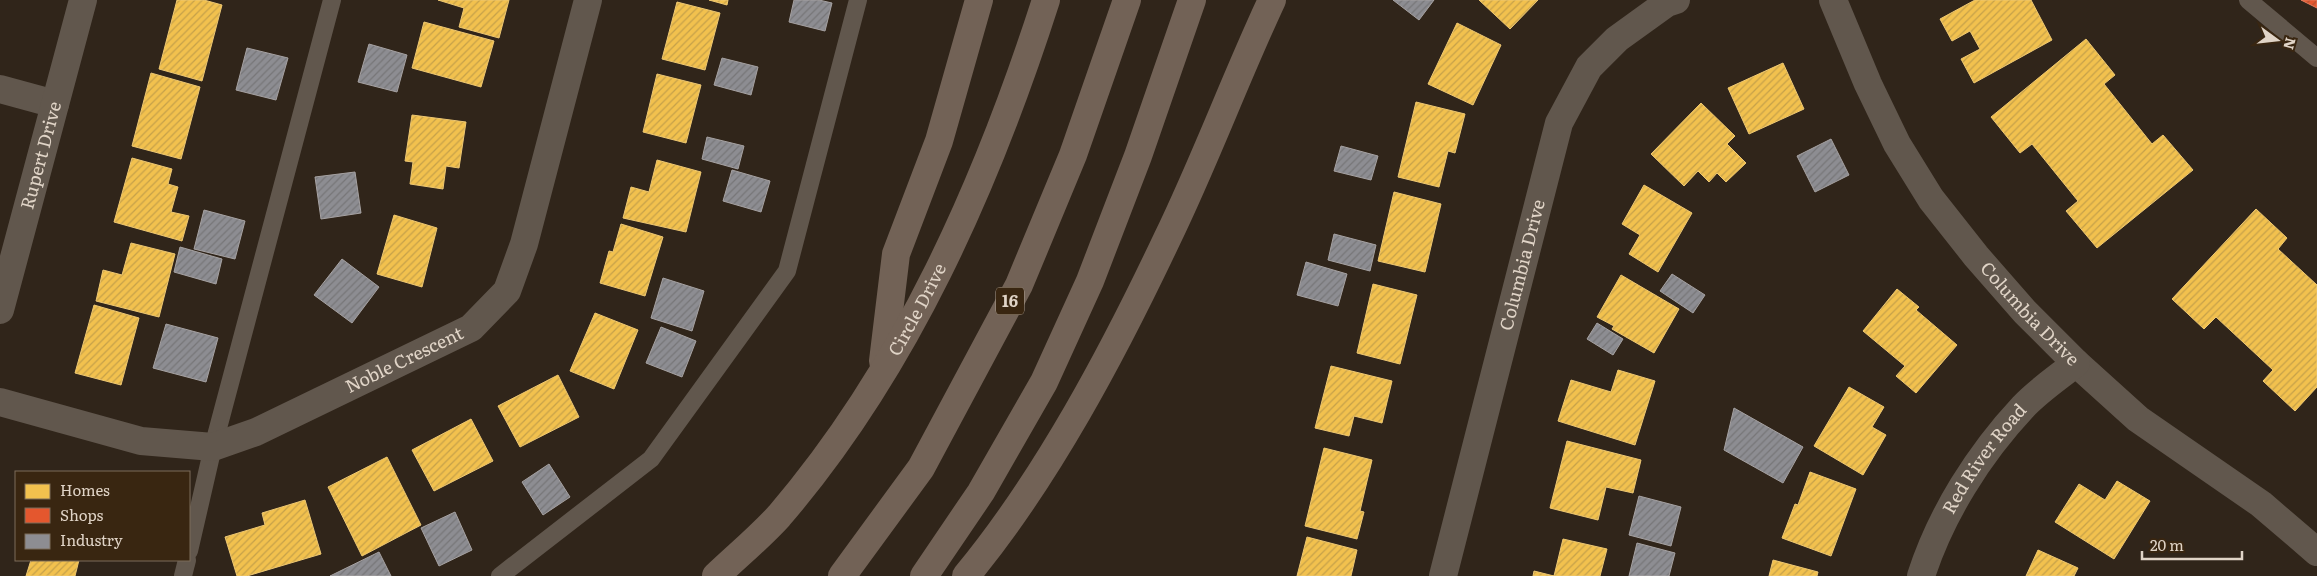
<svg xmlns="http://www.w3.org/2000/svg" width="2317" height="576" font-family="Literata,serif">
  <defs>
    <pattern id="homes-hatch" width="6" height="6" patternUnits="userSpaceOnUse" patternTransform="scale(1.25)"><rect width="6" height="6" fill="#f2c14e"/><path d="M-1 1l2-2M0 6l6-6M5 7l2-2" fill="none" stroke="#c6a14a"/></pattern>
    <pattern id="shops-hatch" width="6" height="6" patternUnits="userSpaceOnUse" patternTransform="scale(1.25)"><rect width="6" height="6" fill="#e4572e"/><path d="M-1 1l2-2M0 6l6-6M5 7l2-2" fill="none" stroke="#b45032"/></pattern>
    <pattern id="industry-hatch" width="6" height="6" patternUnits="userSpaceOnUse" patternTransform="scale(1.25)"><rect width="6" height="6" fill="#8d8d92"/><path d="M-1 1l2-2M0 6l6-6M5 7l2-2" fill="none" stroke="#777678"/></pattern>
  </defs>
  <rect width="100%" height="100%" fill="#30251a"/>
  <g fill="url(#homes-hatch)" stroke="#edc772">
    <polygon points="177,0 204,0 222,5 202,81 159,69"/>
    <polygon points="438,0 509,0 499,38 459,27 464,8"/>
    <polygon points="709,0 728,0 727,5"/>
    <polygon points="1479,0 1538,0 1510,29"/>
    <polygon points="1975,0 2031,0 2052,40 1974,83 1961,59 1980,49 1970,31 1952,41 1940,19"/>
    <polygon points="677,2 720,13 705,70 662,59"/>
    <polygon points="424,22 494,41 481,87 412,68"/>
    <polygon points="1457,23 1501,45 1473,105 1428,84"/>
    <polygon points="2086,39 2115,75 2104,84 2152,144 2163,135 2193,170 2097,248 2066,211 2078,201 2032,144 2020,153 1991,117"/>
    <polygon points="1783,63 1804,109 1749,134 1728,88"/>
    <polygon points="151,73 200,87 181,159 132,146"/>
    <polygon points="657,74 701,85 686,143 643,132"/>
    <polygon points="1416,102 1465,114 1455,153 1448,151 1439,187 1398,177"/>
    <polygon points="1701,103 1735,136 1727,144 1746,163 1726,182 1717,173 1709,182 1698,171 1684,186 1651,154"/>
    <polygon points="412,115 466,122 459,168 446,166 443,189 410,184 413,162 405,161"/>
    <polygon points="132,158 172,169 168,184 178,187 171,212 189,216 182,241 114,222"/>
    <polygon points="657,160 701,172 686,232 623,218 631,187 649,192"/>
    <polygon points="1644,185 1692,213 1658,272 1629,254 1640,235 1622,224"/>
    <polygon points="1394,192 1441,204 1425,272 1378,261"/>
    <polygon points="2256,209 2287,238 2278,249 2317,285 2317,387 2295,411 2263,381 2273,370 2216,317 2204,329 2172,299"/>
    <polygon points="394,215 437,228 422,287 377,274"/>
    <polygon points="621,224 663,237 645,296 600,283 609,251 613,252"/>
    <polygon points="131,243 175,254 159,317 96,301 103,270 122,275"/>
    <polygon points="1621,275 1679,309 1654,353 1612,329 1614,326 1597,317"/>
    <polygon points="1373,284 1417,295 1400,364 1357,353"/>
    <polygon points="1897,289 1919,307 1916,310 1957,345 1916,393 1896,376 1905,366 1863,331"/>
    <polygon points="94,305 139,318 121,385 75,373"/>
    <polygon points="595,313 638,330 614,389 570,371"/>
    <polygon points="1331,366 1392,381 1382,423 1354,416 1349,436 1315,428"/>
    <polygon points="1618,370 1655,381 1635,445 1558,421 1571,380 1611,392"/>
    <polygon points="558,375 579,417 520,447 498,406"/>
    <polygon points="1849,387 1884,407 1872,427 1886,435 1863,475 1814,446"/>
    <polygon points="471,419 493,461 434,491 412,450"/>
    <polygon points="1567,441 1641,460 1633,493 1606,487 1598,520 1550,508"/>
    <polygon points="1324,448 1372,460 1360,511 1364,512 1357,539 1305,526"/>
    <polygon points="387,457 421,525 362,556 328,487"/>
    <polygon points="1810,472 1856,489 1831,556 1782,538 1795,504 1798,505"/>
    <polygon points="2117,481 2150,501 2114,559 2055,522 2079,484 2105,500"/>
    <polygon points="305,500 321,554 247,576 237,576 225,537 265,525 262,513"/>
    <polygon points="1307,537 1357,550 1351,576 1297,576"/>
    <polygon points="1563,539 1607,549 1600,576 1533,576 1534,571 1554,576"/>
    <polygon points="2038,550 2078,568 2074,576 2026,576"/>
    <polygon points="31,560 79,560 75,576 26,576"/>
    <polygon points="1773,560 1818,572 1817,576 1769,576"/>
  </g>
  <polygon fill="url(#shops-hatch)" stroke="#e37c5c" points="2301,0 2317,0 2317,8"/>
  <g fill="url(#industry-hatch)" stroke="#a6a2a2">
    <polygon points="794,0 819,0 832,3 825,31 789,22"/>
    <polygon points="1393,0 1434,0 1419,20"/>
    <polygon points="369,44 407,55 397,92 358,82"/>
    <polygon points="247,48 288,58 276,100 236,90"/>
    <polygon points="722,58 758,67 751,95 714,85"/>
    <polygon points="707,137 744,146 738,169 702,159"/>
    <polygon points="1831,139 1849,175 1815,192 1797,156"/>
    <polygon points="1341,146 1378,156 1371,180 1334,171"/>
    <polygon points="732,170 770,181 761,212 723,201"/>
    <polygon points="355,172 361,213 321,219 315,177"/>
    <polygon points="204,210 245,221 235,259 194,249"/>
    <polygon points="1334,234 1376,245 1370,271 1328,260"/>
    <polygon points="180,247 222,259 216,284 174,272"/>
    <polygon points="342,259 379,287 352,323 314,295"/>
    <polygon points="1306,262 1347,274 1338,306 1297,295"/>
    <polygon points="1672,274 1705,295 1693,313 1660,291"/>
    <polygon points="663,278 704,291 692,331 651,318"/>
    <polygon points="1597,323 1623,339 1613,355 1587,339"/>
    <polygon points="166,324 218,338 206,382 153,368"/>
    <polygon points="661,327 696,341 682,377 646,363"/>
    <polygon points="1734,408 1803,447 1783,483 1724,450"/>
    <polygon points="549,464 570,497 543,515 522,482"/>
    <polygon points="1639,496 1681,507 1671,546 1629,535"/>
    <polygon points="455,512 472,550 439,566 421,528"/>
    <polygon points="1637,543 1675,553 1669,576 1629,576"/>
    <polygon points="379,552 391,576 330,576"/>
  </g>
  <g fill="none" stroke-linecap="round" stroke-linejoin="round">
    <g stroke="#61574d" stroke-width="18">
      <polyline points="2248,0 2317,58"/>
      <polyline points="189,551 213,447 332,0"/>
      <polyline points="183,576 187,560"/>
      <polyline points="500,576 651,459 787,271 858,0"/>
    </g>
    <g stroke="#61574d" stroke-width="28">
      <path id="s1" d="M1833,0L1868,84L1897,144L1931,199L1976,256L2025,312L2076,363L2138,419L2261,504L2317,552"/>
      <polyline points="0,89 55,104"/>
      <path id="s2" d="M0,310L83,0"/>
      <path id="s3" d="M0,402L141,441L213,447L256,432L471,328L507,291L524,244L588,0"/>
      <path id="s4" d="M1443,576L1559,123L1589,67L1617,39L1667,3L1676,0"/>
      <path id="s5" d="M1921,576C1941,514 1979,454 2023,407C2039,390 2059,377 2076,363"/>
    </g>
    <g stroke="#726256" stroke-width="28">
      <polyline points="883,361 896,254 939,141 979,0"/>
      <path id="s6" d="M716,576C737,556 760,537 779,516C906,368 987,184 1046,0"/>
      <polyline points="842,576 921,468 1019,285 1073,155 1127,0"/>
      <polyline points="924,576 981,492 1044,382 1090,281 1138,156 1192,0"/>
      <path d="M966,576C1047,478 1113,353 1167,239C1205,161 1235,79 1272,0"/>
    </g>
  </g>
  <g text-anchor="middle" stroke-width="5" stroke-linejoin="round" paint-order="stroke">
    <rect fill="#392611" stroke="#aea090" stroke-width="1" x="996" y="287.5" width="28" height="27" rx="4"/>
    <g font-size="16" font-weight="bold" fill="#e0d4c7">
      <text x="1010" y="307">16</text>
    </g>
    <g font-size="18" fill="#e0d4c7" stroke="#392611">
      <text dy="6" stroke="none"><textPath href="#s2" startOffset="160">Rupert Drive</textPath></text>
      <text dy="6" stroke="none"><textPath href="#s4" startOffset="321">Columbia Drive</textPath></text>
      <text dy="6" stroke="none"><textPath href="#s6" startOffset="336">Circle Drive</textPath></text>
      <text dy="6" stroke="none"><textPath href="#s1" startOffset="374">Columbia Drive</textPath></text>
      <text dy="6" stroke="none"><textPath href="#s3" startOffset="429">Noble Crescent</textPath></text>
      <text dy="6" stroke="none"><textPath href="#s5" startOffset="134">Red River Road</textPath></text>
    </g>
  </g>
  <rect x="15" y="471" width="175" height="90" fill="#392611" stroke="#7c6c5a"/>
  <rect x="25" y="484" width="25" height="15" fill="#f2c14e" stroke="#7c6c5a"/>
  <text x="60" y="496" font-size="15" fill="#e0d4c7">Homes</text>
  <rect x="25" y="508" width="25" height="15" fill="#e4572e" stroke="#7c6c5a"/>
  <text x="60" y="521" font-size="15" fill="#e0d4c7">Shops</text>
  <rect x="25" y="534" width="25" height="15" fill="#8d8d92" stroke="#7c6c5a"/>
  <text x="60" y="546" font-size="15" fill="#e0d4c7">Industry</text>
  <g transform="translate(2277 40) rotate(105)" stroke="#392611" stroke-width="4" paint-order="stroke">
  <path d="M0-4L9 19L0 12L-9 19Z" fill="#e0d4c7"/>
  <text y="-8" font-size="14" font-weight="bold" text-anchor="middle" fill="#e0d4c7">N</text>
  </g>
  <path d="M2142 551v8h100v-8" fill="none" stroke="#e0d4c7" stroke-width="2.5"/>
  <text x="2150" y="551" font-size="15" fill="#e0d4c7" stroke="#392611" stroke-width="4" paint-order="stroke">20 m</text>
</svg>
